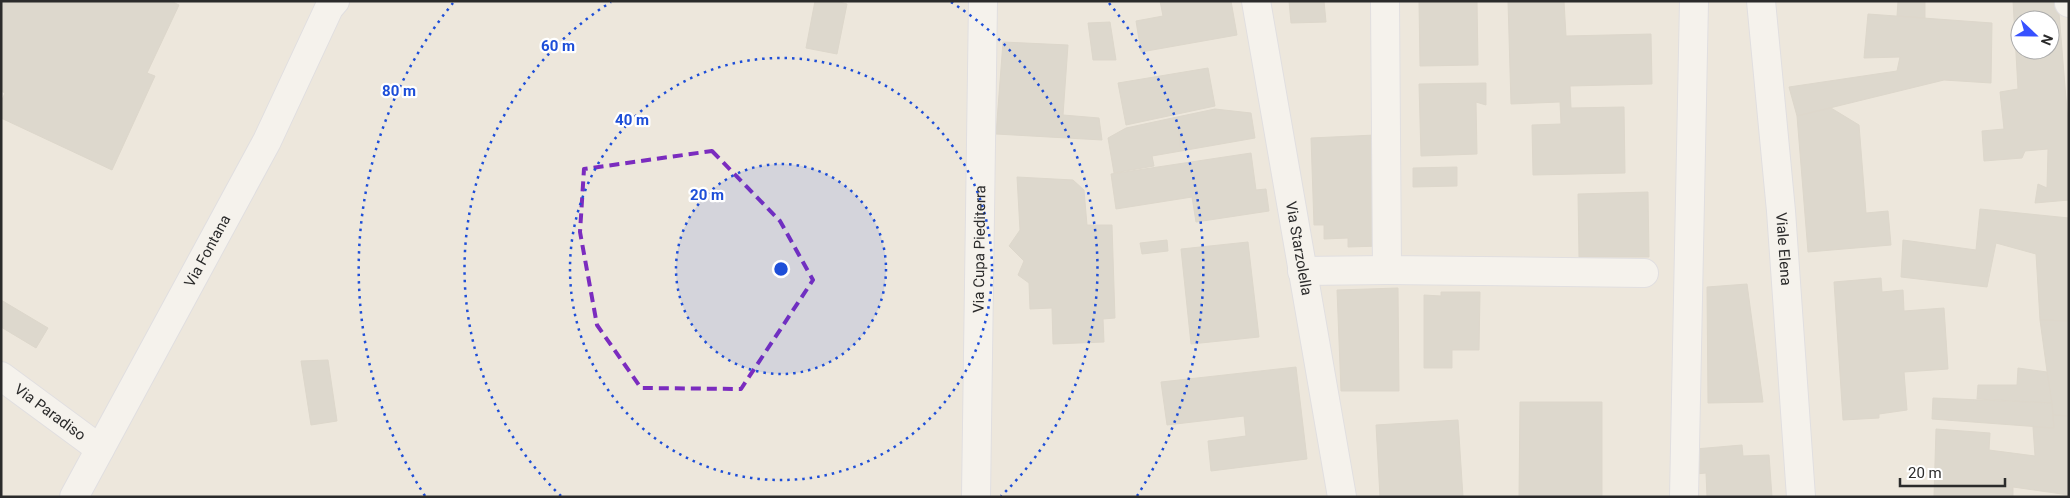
<svg xmlns="http://www.w3.org/2000/svg" width="2070" height="498" font-family="Roboto,sans-serif">
  <rect width="100%" height="100%" fill="#ede7dc"/>
  <g fill="#c9c5bb" stroke="#c9c3b6" fill-rule="evenodd">
    <polygon points="1,1 171,1 179,5 147,73 155,76 112,170 1,118 1,102 5,93 1,91"/>
    <polygon points="815,1 836,1 847,4 837,54 806,48"/>
    <polygon points="1160,1 1231,1 1237,35 1141,52 1136,21 1163,16"/>
    <polygon points="1289,1 1324,1 1326,22 1291,23"/>
    <polygon points="1419,1 1477,1 1478,65 1420,66"/>
    <polygon points="1508,1 1564,1 1566,36 1651,34 1652,84 1570,86 1571,108 1624,107 1625,173 1533,175 1532,125 1561,124 1560,102 1511,104"/>
    <polygon points="1898,1 1925,1 1925,18 1897,16"/>
    <path d="M2013,1H2058L2069,135V200L2035,203L2038,184L2047,188L2048,149L2025,151L2022,158L1984,161L1982,131L2004,129L2000,92L2018,89ZM2020,20H2050V50H2020Z"/>
    <polygon points="1868,14 1992,23 1991,83 1944,80 1797,116 1789,87 1897,71 1900,57 1864,58"/>
    <polygon points="1110,22 1116,60 1093,60 1088,23"/>
    <polygon points="1003,42 1068,45 1063,115 1099,118 1102,140 996,134"/>
    <polygon points="1208,68 1215,106 1126,125 1118,83"/>
    <polygon points="1486,83 1486,105 1476,102 1477,154 1421,156 1419,84"/>
    <polygon points="1831,108 1859,125 1866,213 1888,211 1891,245 1808,252 1797,116"/>
    <polygon points="1215,109 1251,113 1255,138 1181,151 1177,117"/>
    <polygon points="1177,117 1181,151 1152,156 1154,166 1114,173 1108,138 1126,128"/>
    <polygon points="1375,135 1380,246 1348,247 1348,238 1324,239 1324,225 1314,225 1311,138"/>
    <polygon points="1251,153 1256,190 1266,189 1269,211 1196,222 1192,197 1116,209 1111,174"/>
    <polygon points="1457,167 1457,186 1413,187 1413,168"/>
    <polygon points="1017,177 1073,180 1084,190 1087,225 1112,225 1115,318 1103,319 1104,342 1053,344 1052,308 1030,309 1029,283 1018,275 1024,261 1009,246 1020,230"/>
    <polygon points="1648,192 1649,257 1579,257 1578,194"/>
    <polygon points="1980,209 2069,218 2069,321 2040,320 2036,254 1996,243 1987,287 1901,277 1903,240 1976,250"/>
    <polygon points="1167,240 1168,251 1142,254 1140,243"/>
    <polygon points="1248,242 1259,337 1191,344 1181,249"/>
    <polygon points="1881,278 1882,292 1903,290 1904,311 1944,308 1948,369 1904,372 1907,410 1879,414 1879,418 1843,420 1834,282"/>
    <polygon points="1747,284 1763,402 1708,403 1707,287"/>
    <polygon points="1398,288 1399,391 1341,391 1337,290"/>
    <polygon points="1441,292 1480,292 1479,350 1452,350 1452,368 1424,368 1424,295 1441,296"/>
    <polygon points="1,300 48,328 36,348 1,327"/>
    <polygon points="2040,320 2069,321 2069,416 2053,415"/>
    <polygon points="328,360 337,421 311,425 301,361"/>
    <polygon points="1296,367 1307,459 1211,471 1208,441 1246,436 1244,416 1167,425 1161,382"/>
    <polygon points="2018,368 2047,372 2052,403 1977,399 1978,385 2017,385"/>
    <polygon points="1933,398 2052,403 2054,428 1932,419"/>
    <polygon points="1520,402 1602,402 1602,497 1519,497"/>
    <polygon points="2053,415 2069,416 2069,495 2013,487 2013,497 1934,496 1936,429 1990,433 1989,450 2035,456 2033,427 2054,428"/>
    <polygon points="1458,420 1463,497 1380,497 1376,425"/>
    <polygon points="1742,445 1743,456 1769,455 1772,497 1707,497 1706,473 1696,474 1695,449"/>
  </g>
  <g fill="none" stroke-linecap="round" stroke-linejoin="round">
    <g stroke="#d2d4e4" stroke-width="30">
      <g id="minor">
        <path id="s1" d="M1256,1L1342,497"/>
        <polyline points="1385,1 1387,270 1644,273"/>
        <path id="s2" d="M1761,1L1781,211L1801,497"/>
        <polyline points="2069,1 2069,3"/>
        <polyline points="1302,271 1387,270"/>
        <path id="s3" d="M1,376L100,449"/>
        <path id="s4" d="M74,497L267,141L329,8L335,1"/>
        <path id="s5" d="M976,497L983,1"/>
        <polyline points="1684,497 1694,1"/>
      </g>
    </g>
    <use href="#minor" stroke="#fff" stroke-width="28"/>
  </g>
  <path d="M0 0H2070V498H0ZM712,151L780,221L813,280L741,389L641,388L597,325L580,232L584,169Z" fill="#ede7dc" fill-opacity=".55" fill-rule="evenodd"/>
  <path fill="none" stroke="#7b2cbf" stroke-width="4" stroke-dasharray="10 6" stroke-linejoin="round" d="M712,151L780,221L813,280L741,389L641,388L597,325L580,232L584,169Z"/>
  <circle cx="781" cy="269" r="105" fill="#1d4ed8" fill-opacity=".12"/>
  <g fill="none" stroke="#1d4ed8" stroke-width="2.5" stroke-dasharray="2.5 5">
    <circle cx="781" cy="269" r="105"/>
    <circle cx="781" cy="269" r="211"/>
    <path d="M561 496A316 316 0 0 1 611 2M951 2A316 316 0 0 1 1001 496"/>
    <path d="M425 496A422 422 0 0 1 453 3M1109 3A422 422 0 0 1 1137 496"/>
  </g>
  <g text-anchor="middle" stroke-width="4.5" stroke-linejoin="round" paint-order="stroke">
    <g font-size="15" fill="#2b2b2b" stroke="#fff">
      <text dy="5" stroke="none"><textPath href="#s5" startOffset="248">Via Cupa Piediterra</textPath></text>
      <text dy="5" stroke="none"><textPath href="#s1" startOffset="251">Via Starzolella</textPath></text>
      <text dy="5" stroke="none"><textPath href="#s2" startOffset="249">Viale Elena</textPath></text>
      <text dy="5" stroke="none"><textPath href="#s4" startOffset="280">Via Fontana</textPath></text>
      <text dy="5" stroke="none"><textPath href="#s3" startOffset="61">Via Paradiso</textPath></text>
    </g>
  </g>
  <circle cx="781" cy="269" r="8" fill="#1d4ed8" stroke="#fff" stroke-width="2.5"/>
  <g font-size="15" text-anchor="middle" font-weight="bold" fill="#1d4ed8" stroke="#fff" stroke-width="4.5" stroke-linejoin="round" paint-order="stroke">
    <text x="558" y="51">60 m</text>
    <text x="399" y="96">80 m</text>
    <text x="632" y="125">40 m</text>
    <text x="707" y="200">20 m</text>
  </g>
  <rect width="2070" height="498" fill="none" stroke="#2b2b2b" stroke-width="5"/>
  <g transform="translate(2035 35) rotate(112)"><circle r="24" fill="#ffffff" stroke="#aaaaaa"/>
  <path d="M0-4L9 19L0 12L-9 19Z" fill="#3751ff"/>
  <text y="-8" font-size="14" font-weight="bold" text-anchor="middle" fill="#2b2b2b">N</text>
  </g>
  <path d="M1900 478v8h105v-8" fill="none" stroke="#2b2b2b" stroke-width="2.5"/>
  <text x="1908" y="478" font-size="15" fill="#2b2b2b" stroke="#ffffff" stroke-width="4" paint-order="stroke">20 m</text>
</svg>
